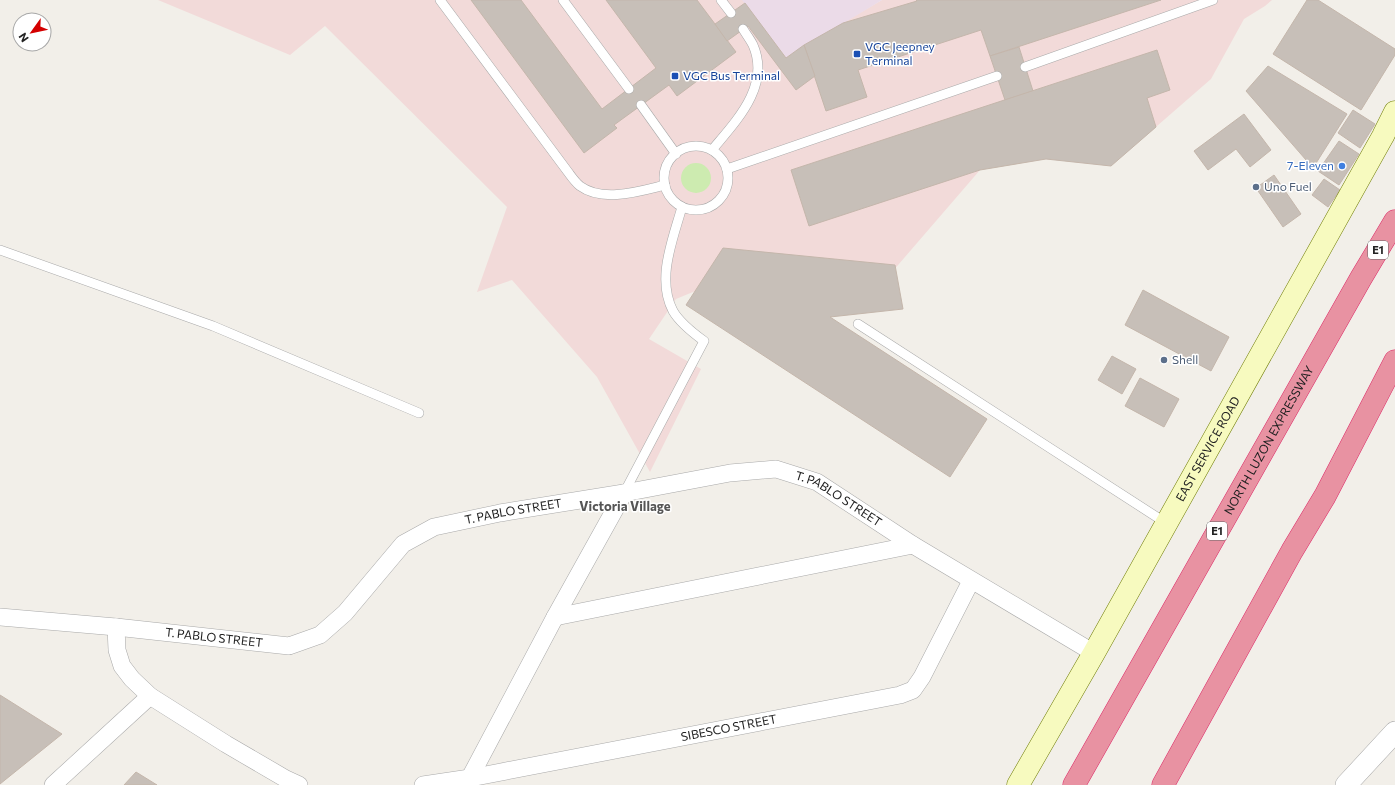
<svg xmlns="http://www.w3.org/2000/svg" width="1395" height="785" font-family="Commissioner,sans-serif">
  <rect width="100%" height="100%" fill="#f2efe9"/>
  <polygon fill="#f2dad9" points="158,0 743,0 805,45 882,0 1272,0 1265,6 1244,19 1211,79 1111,166 1046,159 980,170 886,279 722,280 676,299 649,339 701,369 650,472 597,377 512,280 477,292 507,207 325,26 290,55"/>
  <polygon fill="#ebdbe8" points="742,0 882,0 786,58"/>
  <circle fill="#cdebb0" cx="696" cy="178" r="15"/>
  <g fill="#c7bfb8" stroke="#c4b6ab">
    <polygon points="471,0 521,0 602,109 656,68 606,0 697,0 736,52 677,96 669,85 614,125 617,128 584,153"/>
    <polygon points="916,0 1161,0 990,56 981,30 858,70 867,97 826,111 804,45 843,23 917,1"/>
    <polygon points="1307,0 1318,0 1395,49 1395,55 1361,110 1273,54"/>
    <polygon points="745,3 786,58 804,45 815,76 796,90 748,26 727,41 715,24"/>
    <polygon points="1019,47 1033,91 1005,100 990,56"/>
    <polygon points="1157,50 1170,90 1147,98 1156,127 1111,166 1046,159 980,170 809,226 791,170"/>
    <polygon points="1268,66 1347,114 1313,168 1246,91"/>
    <polygon points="1353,110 1375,124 1360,148 1338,133"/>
    <polygon points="1244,114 1271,150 1250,167 1236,149 1208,170 1194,151"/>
    <polygon points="1339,141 1359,154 1339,185 1318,171"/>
    <polygon points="1274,175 1301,214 1283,227 1256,188"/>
    <polygon points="1324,179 1340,190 1328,207 1312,195"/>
    <polygon points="723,248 895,265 903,309 830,317 987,419 950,477 686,305"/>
    <polygon points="1143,290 1229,337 1211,371 1125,325"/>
    <polygon points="1112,356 1136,369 1122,394 1098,380"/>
    <polygon points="1140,378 1179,399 1164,427 1125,406"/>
    <polygon points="0,695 62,734 0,784"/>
    <polygon points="136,772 157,785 124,785"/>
  </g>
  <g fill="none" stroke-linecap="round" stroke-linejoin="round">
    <g stroke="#a9a9a9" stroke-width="10">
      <g id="service">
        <path d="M440,0L568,172C571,176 575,182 580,186C603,203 640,191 665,185"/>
        <polyline points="563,0 629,89"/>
        <polyline points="721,0 731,13"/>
        <polyline points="1025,67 1213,0"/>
        <polyline points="641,105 676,154"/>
        <circle cx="696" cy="178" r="32"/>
        <path d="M712,150C736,121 771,86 753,45C750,39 746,34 743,29"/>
        <polyline points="727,169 997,76"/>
        <polyline points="0,250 213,326 419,413"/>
        <polyline points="858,324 1166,523"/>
        <path d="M624,493L704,341C693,333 680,323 673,311C656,279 673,239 682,207"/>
      </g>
    </g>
    <g stroke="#a9a9a9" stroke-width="18">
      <g id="minor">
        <path id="s1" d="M0,617L116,627L289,646L320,635L345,613L403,544L434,527L500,513L624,493L730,473L776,469L817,482L913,545L1094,653"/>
        <polyline points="555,617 913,545"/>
        <polyline points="116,627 117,650 122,666 132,679 150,696 226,744 286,779 299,785"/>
        <polyline points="53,785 150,696"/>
        <path id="s2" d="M423,785L470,778L900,695L913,690L922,677L971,581"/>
        <polyline points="466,785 555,617 624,493"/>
      </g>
    </g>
    <g stroke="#a9a9a9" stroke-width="22">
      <polyline id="tertiary" points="1346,785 1395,732"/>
    </g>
    <g stroke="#707d05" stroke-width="23">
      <g id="secondary">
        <path id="s3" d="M1018,785L1094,653L1383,136L1395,112"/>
      </g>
    </g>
    <g stroke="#dc2a67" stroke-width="23">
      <g id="motorway">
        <path id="s4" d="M1074,785L1361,278L1395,221"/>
        <polyline points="1163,785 1292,551 1325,496 1395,361"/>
      </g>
    </g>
    <use href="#service" stroke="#fff" stroke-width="9"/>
    <use href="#minor" stroke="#fff" stroke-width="17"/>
    <use href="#tertiary" stroke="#fff" stroke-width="21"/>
    <use href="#secondary" stroke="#f7fabf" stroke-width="22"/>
    <use href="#motorway" stroke="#e892a2" stroke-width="22"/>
  </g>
  <g fill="#1a4fb4" stroke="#fff" stroke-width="1.5">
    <rect x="853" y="50" width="8" height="8" rx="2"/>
    <rect x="671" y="72" width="8" height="8" rx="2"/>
  </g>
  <circle fill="#3f7fe0" stroke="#fff" stroke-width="1.5" cx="1342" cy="166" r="4"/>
  <g fill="#5c6f8a" stroke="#fff" stroke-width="1.5">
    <circle cx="1256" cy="187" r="4"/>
    <circle cx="1164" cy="360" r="4"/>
  </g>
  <g text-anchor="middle" stroke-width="3" stroke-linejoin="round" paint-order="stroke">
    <g fill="#fff" stroke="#646464" stroke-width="1">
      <rect x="1368" y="241" width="20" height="18" rx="3"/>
      <rect x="1207" y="522" width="20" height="18" rx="3"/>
    </g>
    <g font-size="11" font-weight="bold" fill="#222">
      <text x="1378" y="254">E1</text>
      <text x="1217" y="535">E1</text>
    </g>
    <g font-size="12" fill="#164399" stroke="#fff" text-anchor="start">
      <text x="865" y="51">VGC Jeepney<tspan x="865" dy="14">Terminal</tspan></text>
      <text x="683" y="80">VGC Bus Terminal</text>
    </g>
    <g font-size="12" fill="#366cbe" stroke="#fff" text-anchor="end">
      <text x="1334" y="170">7-Eleven</text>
    </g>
    <g font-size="12" fill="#4e5e75" stroke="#fff" text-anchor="start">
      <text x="1264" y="191">Uno Fuel</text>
      <text x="1172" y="364">Shell</text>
    </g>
    <g font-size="12" fill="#222" stroke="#fff">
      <text dy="4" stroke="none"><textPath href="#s4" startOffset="396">NORTH LUZON EXPRESSWAY</textPath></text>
      <text dy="4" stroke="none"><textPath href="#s3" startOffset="386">EAST SERVICE ROAD</textPath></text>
      <text dy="4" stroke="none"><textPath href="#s1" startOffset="899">T. PABLO STREET</textPath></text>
      <text dy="4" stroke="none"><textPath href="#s1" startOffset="563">T. PABLO STREET</textPath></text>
      <text dy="4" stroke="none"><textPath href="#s1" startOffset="215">T. PABLO STREET</textPath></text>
      <text dy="4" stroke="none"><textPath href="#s2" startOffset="311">SIBESCO STREET</textPath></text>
    </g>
    <g font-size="13" font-weight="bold" fill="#555" stroke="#fff">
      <text x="625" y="511">Victoria Village</text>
    </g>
  </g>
  <g transform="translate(32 32) rotate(237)"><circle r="19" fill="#ffffff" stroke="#a7a7a7"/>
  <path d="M0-3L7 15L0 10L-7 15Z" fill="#d40000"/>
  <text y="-6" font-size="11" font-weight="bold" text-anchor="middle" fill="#222222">N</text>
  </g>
</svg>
